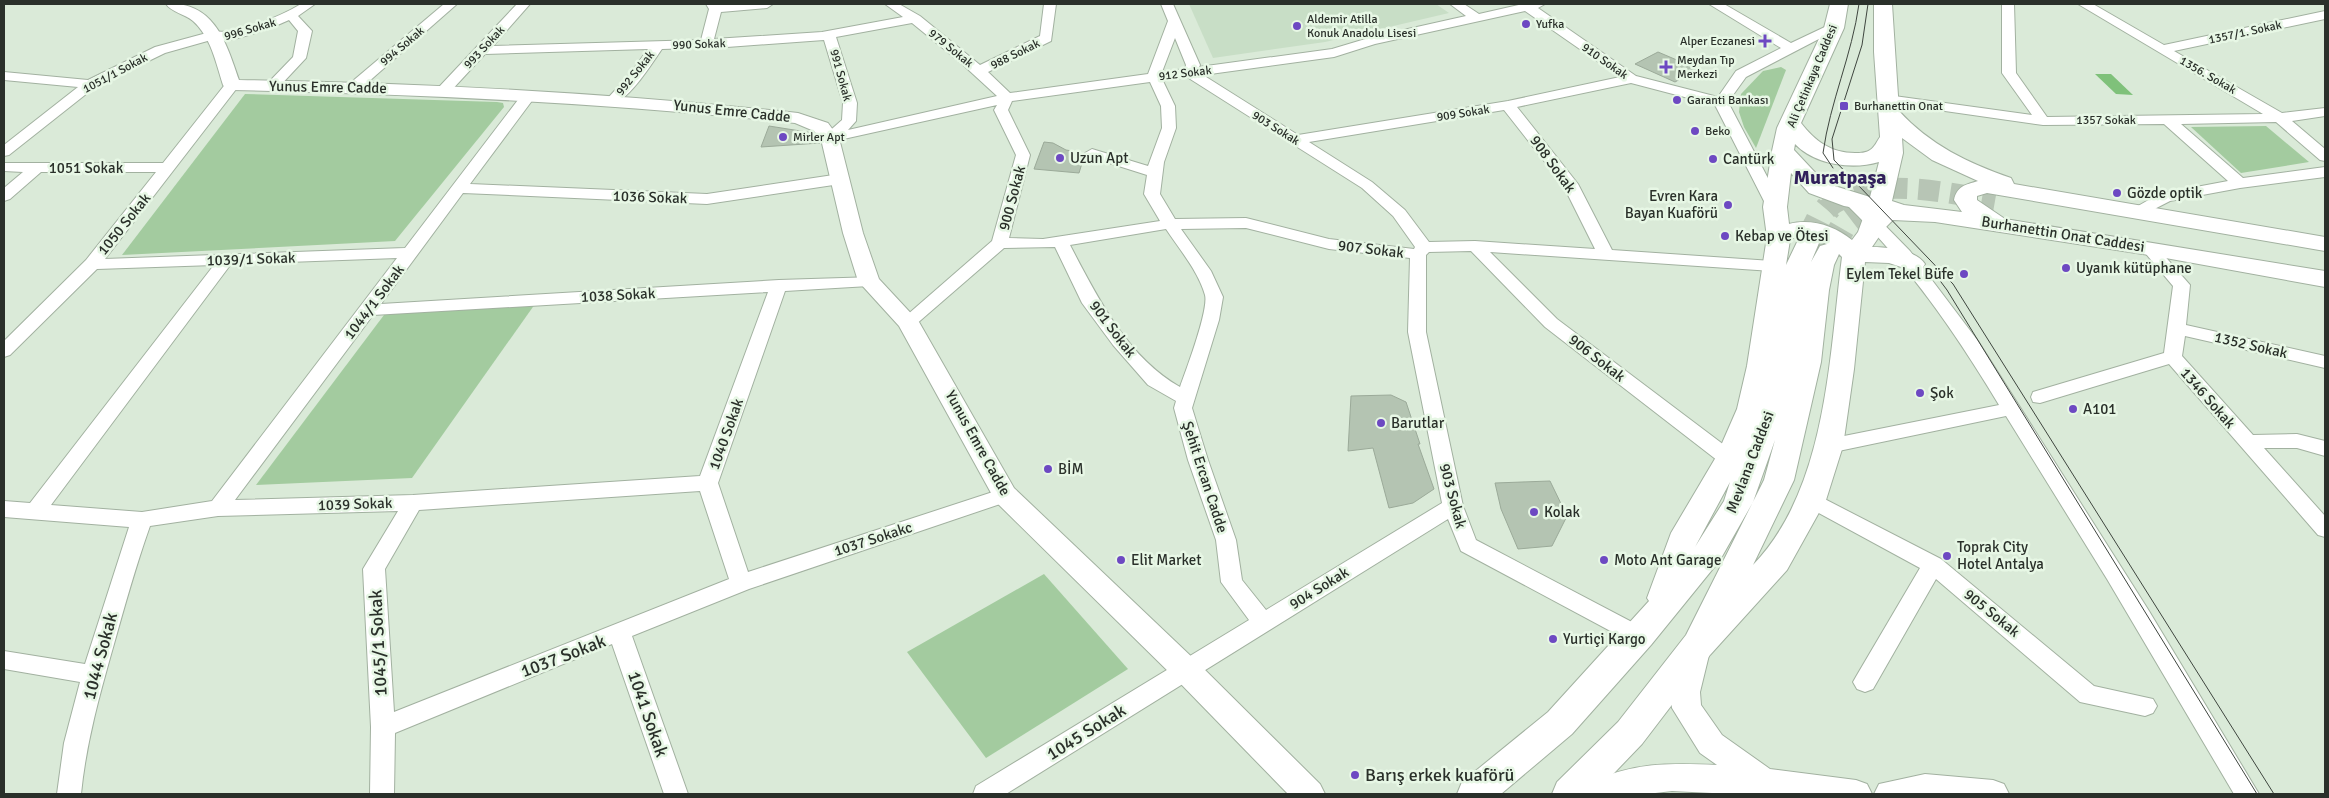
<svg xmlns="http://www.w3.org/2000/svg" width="2329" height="798" font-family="Signika,sans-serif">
  <rect width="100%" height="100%" fill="#daead8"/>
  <polygon fill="#c8dec6" points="1189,4 1436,4 1449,13 1325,42 1213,58"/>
  <g fill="#a3cb9f">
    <polygon points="1781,67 1786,70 1756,148 1744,127 1739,112 1741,94 1763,71"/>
    <polygon points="245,94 497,102 503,103 504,107 395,241 122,255"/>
    <polygon points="2266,126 2309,162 2241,173 2191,127"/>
    <polygon points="535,304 412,478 256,485 387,311"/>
    <polygon points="1044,574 1128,669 986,758 907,652"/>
  </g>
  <polygon fill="#7fc17a" points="2095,74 2111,74 2133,95 2116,94"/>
  <g fill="#b4c4b2" stroke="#9baa99">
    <polygon points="1658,52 1698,69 1675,82 1635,64"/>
    <polygon points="769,126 813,133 820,143 761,147"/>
    <polygon points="1044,142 1053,143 1066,150 1072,151 1083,160 1079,173 1034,169"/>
    <polygon points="1391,395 1406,402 1420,444 1418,444 1434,489 1413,503 1389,508 1373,448 1348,451 1351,396"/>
    <polygon points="1550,481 1567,516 1552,546 1518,549 1501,509 1495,483"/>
  </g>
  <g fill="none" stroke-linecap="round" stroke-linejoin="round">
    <g stroke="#b7c5b5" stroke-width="21" stroke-dasharray="21 11" stroke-linecap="butt">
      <path d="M1827,209C1868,173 1947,193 1995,201"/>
      <polyline points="1864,209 1889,201"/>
    </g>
    <g stroke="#b7c5b5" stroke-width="26" stroke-dasharray="26 13" stroke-linecap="butt">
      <polyline points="1807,243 1819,219 1829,207"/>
      <polyline points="1829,251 1845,223 1866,207"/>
    </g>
    <g stroke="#a2b1a0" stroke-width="2">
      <g id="minor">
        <polygon points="170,4 183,4 176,8"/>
        <path d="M301,4H315L298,16L312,31L306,58L277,89H267L265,86L293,57L298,31L289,20C274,27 224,46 211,40L165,53L95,87L9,155L4,156V145L78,87L4,80V72L88,80L155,47L214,31C235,36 281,16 301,4Z"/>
        <polygon points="444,4 457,4 358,91 348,91 346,88 348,85"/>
        <path d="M517,4H530L493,46L701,40L709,9L706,4H773L767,8L721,12L714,39L822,32L903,17L885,4H899L920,16L980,65L1040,36L1044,4H1056L1051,41L988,72L1010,93L1148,74L1168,21L1161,4H1173L1200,65L1199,67L1332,49L1372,37L1466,16L1450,4H1464L1479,14L1523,4H1545L1538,8L1636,76L1718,97L1736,71L1781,48L1709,4H1724L1791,43L1829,25L1834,24L1840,28L1746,77L1728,102L1783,207L1775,212L1767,207L1715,105L1631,83L1517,107L1578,184L1612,250L1772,261L1778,262L1780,266L1778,270L1772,271L1490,252L1557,319L1736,454L1739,459L1736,464L1729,466L1722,464L1545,327L1471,251L1429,252L1426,255V332L1463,506L1476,540L1647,630L1650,636L1647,642L1639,645L1631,642L1461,551L1448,519L1006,794H973L976,786L1249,620L1221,582L1216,540L1188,460L1174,408L1176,401L1148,385L1113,345L1082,303L1055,247L1004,248L914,326H902L899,322L992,241L1016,155L994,110L997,105L830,142L825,141L823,138L825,135L842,120L843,103L824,40L727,47L662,49C652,63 630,99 614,103L607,99L630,74L648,49L485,54L449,93H439L437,90L439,87ZM1525,11L1620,77L1508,101L1298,135L1203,75L1334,57L1375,44ZM912,23L961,63L997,96L848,130L856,121L857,103L836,37ZM1175,38L1186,65L1185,69L1162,72ZM1187,77L1362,188L1393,216L1415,247L1414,249L1329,239L1246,218L1175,219L1160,194L1164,162L1176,128L1175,106L1163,81ZM1150,82L1161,106L1162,128L1148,166L1092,149L1085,153L1087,156L1147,175L1144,194L1160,221L1043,239L1009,238L1030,155L1008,110L1012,101ZM1504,110L1563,185L1595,249L1475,241L1429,242L1405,210L1372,182L1309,142ZM1246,228L1329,249L1410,258L1408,332L1442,503L1266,610L1242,580L1236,540L1208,460L1192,408L1219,320L1223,297L1211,271L1181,229ZM1166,229C1180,250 1198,271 1205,295C1209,310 1186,370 1180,387C1127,357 1097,297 1070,245Z"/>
        <polygon points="2002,4 2014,4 2016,73 2047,117 2263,114 2078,4 2093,4 2164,45 2325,11 2325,19 2174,51 2282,113 2325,108 2325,116 2292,121 2325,149 2325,161 2320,160 2276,122 2181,124 2243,178 2325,167 2325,177 2240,188 2170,201 2137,218 2129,213 2131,210 2159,194 2228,181 2164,124 2043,125 1882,102 1880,99 1887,95 2032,115 2002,73"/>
        <path d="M232,81L237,82L239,85L237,88L105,259L405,248L524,92H534L536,95L534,98L470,184L707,194L840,174L848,179L840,184L707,204L463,193L381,304L779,280L875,277L877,281L875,285L869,286L785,291L718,483L748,572L1005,488L1012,490L1015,495L1012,500L749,589L632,636L688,794H664L612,644L395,733L394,794H370L371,727L363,569L398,511L218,516L150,526C136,565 125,605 114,644C100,693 86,743 81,794H57L64,743L80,682L4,669V651L85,664L129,527L4,517V501L30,503L214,265L97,269L10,355L4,357V341L86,260L156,172H41L10,199L4,201V188L23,172L4,171V163H163L227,82ZM397,258L212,501L142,512L51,505L231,264ZM768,292L700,476L413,495L235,500L373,315ZM700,491L729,579L394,712L385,569L419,510Z"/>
        <path d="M1852,196L1858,198L1910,251L1978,341L2149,611L2259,794H2234L2107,579L2006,416L1829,453L1822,451L1819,446L1822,441L1829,439L1999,405C1955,332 1908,264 1846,204L1844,201Z"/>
        <polygon points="2149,243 2155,245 2190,285 2186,325 2325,356 2325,368 2185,336 2182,356 2253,435 2297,434 2325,441 2325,456 2297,448 2264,448 2325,516 2325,537 2318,535 2169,364 2040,403 2033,402 2031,397 2033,392 2164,353 2173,286 2141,248"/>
        <polygon points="1811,492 1941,559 2094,686 2153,699 2157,706 2153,713 2145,716 2080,702 1936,579 1873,689 1865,692 1857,689 1853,682 1857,675 1920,568 1804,505 1801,500 1804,495"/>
      </g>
    </g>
    <g stroke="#a2b1a0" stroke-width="2">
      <g id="tertiary">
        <path d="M166,4C214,1 226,42 239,80C426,83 612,93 798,113L828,123L839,138L863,233L879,279L919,322L1014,488L1196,661L1320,784L1325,794H1288L1176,679L996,502L899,326L858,281L843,233L821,139L814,131L795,123C608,103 420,94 232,90L226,89L223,85C216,63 211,37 193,21C185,14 171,12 166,4Z"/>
        <path d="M1695,643L1705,647L1709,655L1700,692L1701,705L1722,735L1770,769L1856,780L1867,784L1872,794H1732L1672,791L1647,794H1583L1588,784C1632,762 1669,763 1717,765L1700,753L1672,708L1670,692L1685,647Z"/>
        <polygon points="1925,774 1993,780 2004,784 2009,794 1874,794 1879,784"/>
      </g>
    </g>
    <g stroke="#a2b1a0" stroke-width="2">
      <path id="primary" d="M1830,4H1848L1844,28L1801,123C1815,141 1831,153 1855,153C1860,153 1866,153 1870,150C1875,147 1877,141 1880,137L1874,52V4H1892L1899,111C1930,145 1968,163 2011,178L2014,184L2325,237V251L1987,193L1977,196V200L2005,219L2325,271V287L2149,255L1935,222L1893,220L1885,228L1872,247C1888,247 1916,250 1925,264L1922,269L1913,271L1889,263L1865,262L1854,369L1843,446L1826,500L1787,570L1710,655L1642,744L1594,794H1552L1557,782L1618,722L1686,635L1764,480L1775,440L1753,502L1720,560L1651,645L1572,734L1501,794H1457L1462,782L1548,712L1649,601L1647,598L1671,533L1716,457L1737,409L1747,366L1767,237L1763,207L1772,151L1777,128L1824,28ZM1902,138L1932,160L1978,181C1965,185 1957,186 1954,200L1962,212L1904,205L1892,201L1903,153ZM1795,144C1815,165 1852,170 1879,162L1870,197L1825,183L1794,150ZM1791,173L1809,193L1844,206L1866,210L1858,232L1852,240C1835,226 1811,218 1789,224L1787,207ZM1797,236C1803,235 1809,235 1815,238L1807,236L1799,238L1786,265L1790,240ZM1816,238L1827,244L1820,246L1811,262L1819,243ZM1839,254L1842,257C1829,358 1827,488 1753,565L1794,480L1821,362L1829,290L1834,265ZM1730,482L1724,501L1695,547Z"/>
    </g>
    <use href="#minor" fill="#fff" fill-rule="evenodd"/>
    <use href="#tertiary" fill="#fff" fill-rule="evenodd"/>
    <use href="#primary" fill="#fff" fill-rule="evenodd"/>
    <g stroke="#3f463f" stroke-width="1">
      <polyline points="1868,4 1862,45 1832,139 1834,160 1953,284 2274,794"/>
      <path d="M1833,168L1823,153C1830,102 1852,55 1859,4"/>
      <polyline points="1932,270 1947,290 2257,794"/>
    </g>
  </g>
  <g fill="#6d49c2" stroke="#e7f7e5" stroke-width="2">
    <circle cx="1526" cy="24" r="5"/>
    <circle cx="1297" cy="26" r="5"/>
    <path d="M1762.5 33.5h5v5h5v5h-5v5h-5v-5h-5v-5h5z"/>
    <path d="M1663.5 59.5h5v5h5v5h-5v5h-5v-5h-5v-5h5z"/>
    <circle cx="1677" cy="100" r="5"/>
    <rect x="1839" y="101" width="10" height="10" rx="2.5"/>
    <circle cx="1695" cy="131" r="5"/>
    <circle cx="783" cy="137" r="5"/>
    <circle cx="1060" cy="158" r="5"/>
    <circle cx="1713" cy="159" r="5"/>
    <circle cx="2117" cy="193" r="5"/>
    <circle cx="1728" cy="205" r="5"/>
    <circle cx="1725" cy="236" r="5"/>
    <circle cx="2066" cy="268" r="5"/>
    <circle cx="1964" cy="274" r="5"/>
    <circle cx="1920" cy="393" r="5"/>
    <circle cx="2073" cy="409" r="5"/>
    <circle cx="1381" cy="423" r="5"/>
    <circle cx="1048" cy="469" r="5"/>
    <circle cx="1534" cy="512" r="5"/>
    <circle cx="1947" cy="556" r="5"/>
    <circle cx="1121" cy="560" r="5"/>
    <circle cx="1604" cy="560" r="5"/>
    <circle cx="1553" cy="639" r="5"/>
    <circle cx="1355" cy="775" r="5"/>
  </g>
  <g text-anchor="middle" stroke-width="5" stroke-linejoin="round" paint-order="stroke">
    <g font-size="12" fill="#2a302a" stroke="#e7f7e5" text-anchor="start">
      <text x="1307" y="23">Aldemir Atilla<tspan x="1307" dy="14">Konuk Anadolu Lisesi</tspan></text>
      <text x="1536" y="28">Yufka</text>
      <text x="1755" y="45" text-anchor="end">Alper Eczanesi</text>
      <text x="1677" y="64">Meydan Tıp<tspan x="1677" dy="14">Merkezi</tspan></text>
      <text x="1687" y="104">Garanti Bankası</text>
      <text x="1854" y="110">Burhanettin Onat</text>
      <text x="1705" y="135">Beko</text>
      <text x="793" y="141">Mirler Apt</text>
    </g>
    <g font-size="12" fill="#2a302a" stroke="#e7f7e5">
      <text transform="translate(250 29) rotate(-16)" y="4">996 Sokak</text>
      <text transform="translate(2245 32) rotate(-12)" y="4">1357/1. Sokak</text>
      <text transform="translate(699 44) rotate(-2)" y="4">990 Sokak</text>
      <text transform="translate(402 46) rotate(-40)" y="4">994 Sokak</text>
      <text transform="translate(484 47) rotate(-47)" y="4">993 Sokak</text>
      <text transform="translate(951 48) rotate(39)" y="4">979 Sokak</text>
      <text transform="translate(1015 54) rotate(-26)" y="4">988 Sokak</text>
      <text transform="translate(1605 61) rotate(35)" y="4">910 Sokak</text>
      <text transform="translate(115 73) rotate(-28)" y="4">1051/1 Sokak</text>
      <text transform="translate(635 73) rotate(-51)" y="4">992 Sokak</text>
      <text transform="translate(1185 73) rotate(-7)" y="4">912 Sokak</text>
      <text transform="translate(841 75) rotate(75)" y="4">991 Sokak</text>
      <text transform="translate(2208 75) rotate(30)" y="4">1356. Sokak</text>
      <text transform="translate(1812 76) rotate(-67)" y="4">Ali Çetinkaya Caddesi</text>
      <text transform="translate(1463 113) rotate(-9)" y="4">909 Sokak</text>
      <text x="2106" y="124">1357 Sokak</text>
      <text transform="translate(1276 128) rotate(32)" y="4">903 Sokak</text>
    </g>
    <g font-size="15" fill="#2a302a" stroke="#e7f7e5">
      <text transform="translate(328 87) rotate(1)" y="5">Yunus Emre Cadde</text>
      <text transform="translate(732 111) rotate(6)" y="5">Yunus Emre Cadde</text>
      <text transform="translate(1553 164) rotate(54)" y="5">908 Sokak</text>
      <text x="86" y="173">1051 Sokak</text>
      <text transform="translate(650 197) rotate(2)" y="5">1036 Sokak</text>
      <text transform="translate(1012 198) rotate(-75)" y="5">900 Sokak</text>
      <text transform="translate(124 224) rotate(-51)" y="5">1050 Sokak</text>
      <text transform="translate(2063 234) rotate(9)" y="5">Burhanettin Onat Caddesi</text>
      <text transform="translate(1371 249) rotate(7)" y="5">907 Sokak</text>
      <text transform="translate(251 259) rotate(-2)" y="5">1039/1 Sokak</text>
      <text transform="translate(618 295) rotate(-3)" y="5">1038 Sokak</text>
      <text transform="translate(374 302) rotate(-53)" y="5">1044/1 Sokak</text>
      <text transform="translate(1113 329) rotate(53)" y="5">901 Sokak</text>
      <text transform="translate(2251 345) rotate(13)" y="5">1352 Sokak</text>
      <text transform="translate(1597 358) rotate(38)" y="5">906 Sokak</text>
      <text transform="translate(2208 398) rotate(49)" y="5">1346 Sokak</text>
      <text transform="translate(726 434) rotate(-70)" y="5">1040 Sokak</text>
      <text transform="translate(978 443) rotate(61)" y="5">Yunus Emre Cadde</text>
      <text transform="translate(1750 462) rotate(-69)" y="5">Mevlana Caddesi</text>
      <text transform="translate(1205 477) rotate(72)" y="5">Şehit Ercan Cadde</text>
      <text transform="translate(1453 496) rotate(75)" y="5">903 Sokak</text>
      <text transform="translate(355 504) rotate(-2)" y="5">1039 Sokak</text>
      <text transform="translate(873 539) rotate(-18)" y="5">1037 Sokakc</text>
      <text transform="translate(1319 588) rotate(-32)" y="5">904 Sokak</text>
      <text transform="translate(1992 613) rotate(39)" y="5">905 Sokak</text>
    </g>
    <g font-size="15" fill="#2a302a" stroke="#e7f7e5" text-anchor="start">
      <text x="1070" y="163">Uzun Apt</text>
      <text x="1723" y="164">Cantürk</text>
      <text x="2127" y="198">Gözde optik</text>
      <text x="1718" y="201" text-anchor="end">Evren Kara<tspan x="1718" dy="17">Bayan Kuaförü</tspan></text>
      <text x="1735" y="241">Kebap ve Ötesi</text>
      <text x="2076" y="273">Uyanık kütüphane</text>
      <text x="1954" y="279" text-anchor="end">Eylem Tekel Büfe</text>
      <text x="1930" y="398">Şok</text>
      <text x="2083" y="414">A101</text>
      <text x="1391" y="428">Barutlar</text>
      <text x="1058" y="474">BİM</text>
      <text x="1544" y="517">Kolak</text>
      <text x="1957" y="552">Toprak City<tspan x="1957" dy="17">Hotel Antalya</tspan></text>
      <text x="1131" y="565">Elit Market</text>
      <text x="1614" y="565">Moto Ant Garage</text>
      <text x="1563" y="644">Yurtiçi Kargo</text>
    </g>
    <g font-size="18" fill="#2a302a" stroke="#e7f7e5">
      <text transform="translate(378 643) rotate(-93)" y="6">1045/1 Sokak</text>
      <text transform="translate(100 656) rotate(-75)" y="6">1044 Sokak</text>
      <text transform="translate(563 656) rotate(-21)" y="6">1037 Sokak</text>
      <text transform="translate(648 714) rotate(71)" y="6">1041 Sokak</text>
      <text transform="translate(1086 732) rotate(-32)" y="6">1045 Sokak</text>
    </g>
    <g font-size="18" fill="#2a302a" stroke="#e7f7e5" text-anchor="start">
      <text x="1365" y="781">Barış erkek kuaförü</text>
    </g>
    <g font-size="20" font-weight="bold" fill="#31205b" stroke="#e7f7e5">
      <text x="1840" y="184">Muratpaşa</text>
    </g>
  </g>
  <rect width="2329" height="798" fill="none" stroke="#2a302a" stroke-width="10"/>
</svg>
